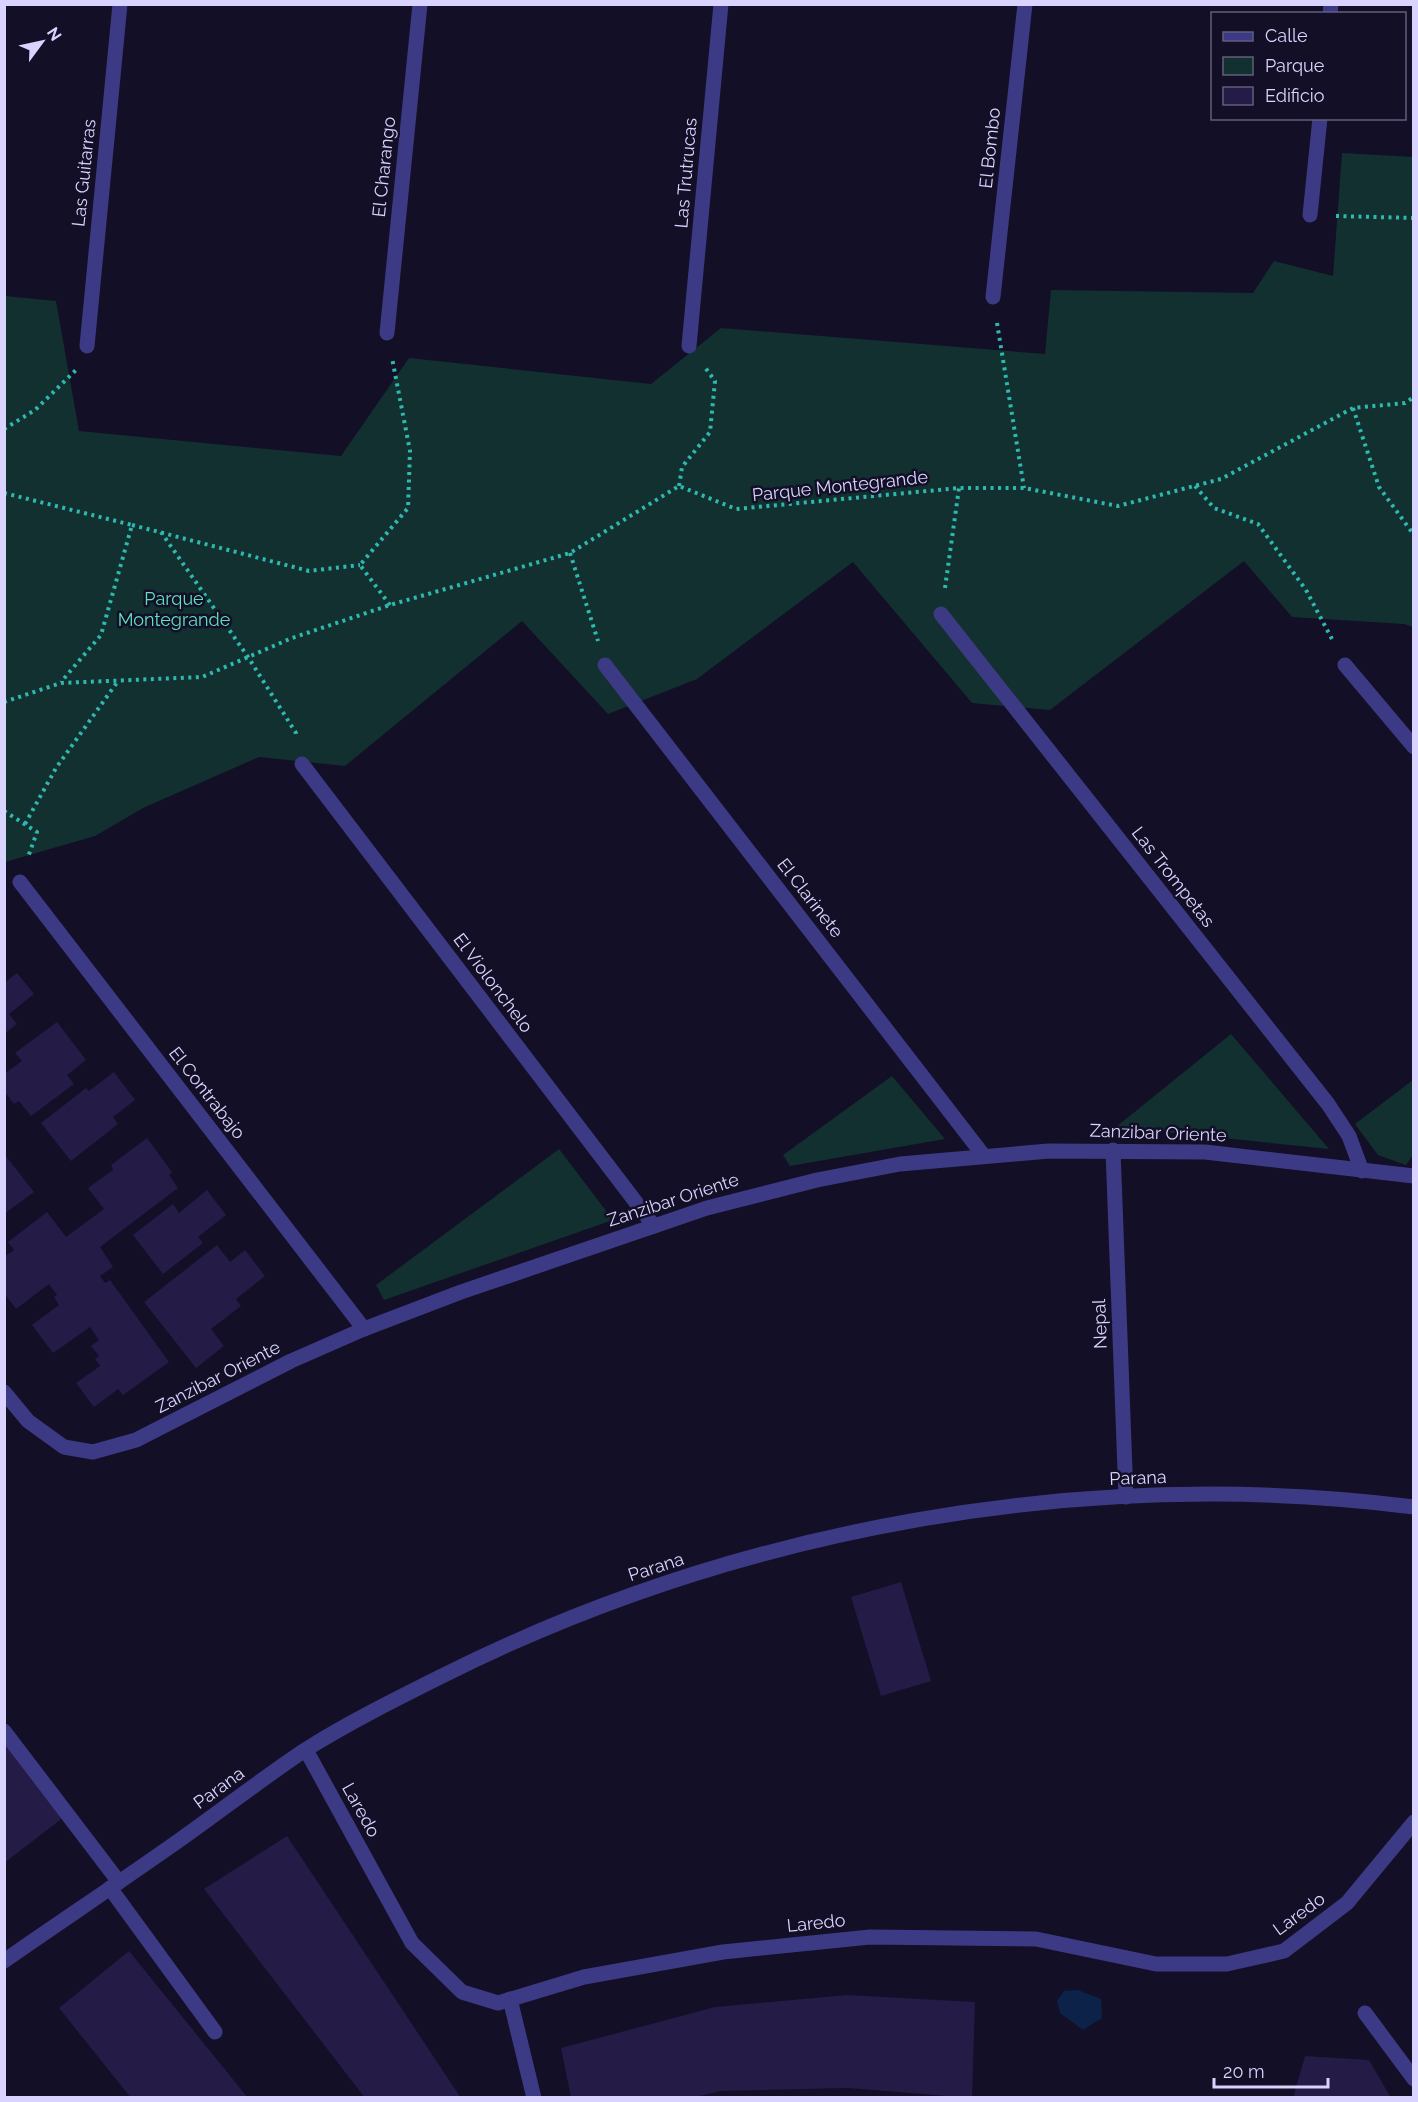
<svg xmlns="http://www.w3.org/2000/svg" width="1418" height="2102" font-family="Raleway,sans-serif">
  <rect width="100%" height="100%" fill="#130f26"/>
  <g fill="#12302f">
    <polygon points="1342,153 1413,157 1413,627 1404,624 1292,617 1244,561 1050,710 972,703 853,562 697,679 608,714 522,621 345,766 259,757 143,808 95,836 5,862 5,296 56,301 79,431 341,456 409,358 651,384 721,328 1045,354 1051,290 1253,293 1274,261 1333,276"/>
    <polygon points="1231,1034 1329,1149 1116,1127"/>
    <polygon points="892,1076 945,1139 790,1166 783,1155"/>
    <polygon points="1413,1080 1413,1155 1406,1165 1378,1155 1355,1124"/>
    <polygon points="559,1149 613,1220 384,1300 376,1285"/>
  </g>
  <polygon fill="#0c2248" points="1078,1990 1101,1999 1102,2018 1083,2030 1060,2013 1057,2001 1064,1991"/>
  <g fill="#241b47">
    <polygon points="17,973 34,994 9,1014 17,1024 4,1034 4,983"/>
    <polygon points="57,1022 86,1060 67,1075 74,1084 31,1116 19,1101 14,1104 4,1091 4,1074 22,1061 15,1053"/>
    <polygon points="114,1072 135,1100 113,1117 118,1124 71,1161 41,1123 86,1088 89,1091"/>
    <polygon points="147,1138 172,1172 169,1175 178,1188 100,1247 113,1267 100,1276 105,1283 110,1280 169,1362 123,1395 118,1389 94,1407 76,1383 100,1366 95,1359 99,1356 91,1346 99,1340 90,1327 53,1353 32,1325 59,1305 54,1297 57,1295 49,1284 16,1309 4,1293 4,1257 14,1250 8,1242 47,1212 66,1237 104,1209 88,1188 113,1170 111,1165"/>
    <polygon points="4,1154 34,1192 4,1214"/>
    <polygon points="207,1190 226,1215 198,1237 203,1243 163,1274 133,1235 173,1204 179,1213"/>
    <polygon points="217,1245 230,1262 245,1250 265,1276 236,1299 241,1306 211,1329 224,1346 196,1368 144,1302"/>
    <polygon points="901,1582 931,1681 881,1696 851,1597"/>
    <polygon points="4,1741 64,1817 4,1863"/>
    <polygon points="287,1836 461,2098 365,2098 204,1889"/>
    <polygon points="129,1951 248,2098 131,2098 59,2008"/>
    <polygon points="847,1995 975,2002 972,2098 848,2088 721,2091 691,2098 571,2098 561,2048 715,2007"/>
    <polygon points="1305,2056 1369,2060 1391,2098 1293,2098"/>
  </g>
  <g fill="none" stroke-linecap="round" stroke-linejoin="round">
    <g stroke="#2fb8b0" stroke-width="4" stroke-dasharray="3 4.5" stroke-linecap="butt">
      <polyline points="1336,216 1414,218"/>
      <polyline points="997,323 1024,488"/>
      <polyline points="1353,408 1379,487 1414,535"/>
      <polyline points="4,429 35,410 76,370"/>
      <polyline points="679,486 682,467 710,432 715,381 704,366"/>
      <polyline points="1195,486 1214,508 1258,524 1306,590 1333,641"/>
      <polyline points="4,493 132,525 101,635 61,682"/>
      <polyline points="132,525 309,571 360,565"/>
      <polyline points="161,532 248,657 296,733 297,738"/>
      <polyline points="570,553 598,641"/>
      <polyline points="945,588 959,488"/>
      <polyline points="390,605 360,565 408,508 410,451 392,358"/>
      <polyline points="4,702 61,683 202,677 292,638 390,605 570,553 679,486 736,509 959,488 1024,488 1118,506 1221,479 1353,408 1405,403 1414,397"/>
      <polyline points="4,811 37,832 28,857"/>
      <polyline points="25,824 56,768 118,681"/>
    </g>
    <g stroke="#3d3a85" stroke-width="15">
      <polyline points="4,1731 119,1882"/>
      <polyline points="110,1888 215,2032"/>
      <polyline points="510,1999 534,2098"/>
      <polyline points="1365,2013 1414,2079"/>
    </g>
    <g stroke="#3d3a85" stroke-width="15">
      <polyline points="1330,14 1331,4"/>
      <polyline points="1310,215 1320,118"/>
      <polyline points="993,297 1025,4"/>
      <polyline points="387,333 420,4"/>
      <polyline points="87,346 120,4"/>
      <polyline points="689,346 721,4"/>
      <polyline points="941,614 1328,1104 1349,1136 1362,1171"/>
      <polyline points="605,665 984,1156"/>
      <polyline points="1345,665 1414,747"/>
      <polyline points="302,764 654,1226"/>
      <polyline points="20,882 364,1329"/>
      <polyline points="1113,1150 1126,1497"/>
      <polyline points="4,1392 28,1421 64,1447 93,1452 136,1440 291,1361 364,1329 461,1292 707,1208 817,1180 900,1164 1049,1151 1205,1152 1414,1176"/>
      <polyline points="306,1750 412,1943 462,1992 498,2003 584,1977 723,1952 870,1937 1036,1939 1156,1964 1227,1964 1284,1951 1347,1903 1414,1822"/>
      <path d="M4,1961C63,1920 123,1880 181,1839C222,1810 263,1778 305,1750C348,1723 394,1700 440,1677C736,1528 1084,1465 1414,1507"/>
    </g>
  </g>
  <g text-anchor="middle" stroke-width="5" stroke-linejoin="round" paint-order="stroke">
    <g font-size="18" fill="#d9d4ff" stroke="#130f26">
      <text transform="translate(990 148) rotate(-84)" y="6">El Bombo</text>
      <text transform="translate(384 167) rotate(-84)" y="6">El Charango</text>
      <text transform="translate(84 173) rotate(-84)" y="6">Las Guitarras</text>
      <text transform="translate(686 173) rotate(-85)" y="6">Las Trutrucas</text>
      <text transform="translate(840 486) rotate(-6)" y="6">Parque Montegrande</text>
      <text transform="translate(1173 877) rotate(52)" y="6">Las Trompetas</text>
      <text transform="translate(810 898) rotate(52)" y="6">El Clarinete</text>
      <text transform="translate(493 983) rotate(53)" y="6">El Violonchelo</text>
      <text transform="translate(207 1093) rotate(52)" y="6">El Contrabajo</text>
      <text transform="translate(1158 1133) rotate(2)" y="6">Zanzibar Oriente</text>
      <text transform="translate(673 1200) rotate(-18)" y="6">Zanzibar Oriente</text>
      <text transform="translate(1100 1324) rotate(-92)" y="6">Nepal</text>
      <text transform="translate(218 1377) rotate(-27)" y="6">Zanzibar Oriente</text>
      <text transform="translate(1138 1478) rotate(-2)" y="6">Parana</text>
      <text transform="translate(656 1567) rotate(-18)" y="6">Parana</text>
      <text transform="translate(219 1788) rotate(-36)" y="6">Parana</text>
      <text transform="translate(361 1810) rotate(61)" y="6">Laredo</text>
      <text transform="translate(1299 1914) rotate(-36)" y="6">Laredo</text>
      <text transform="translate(816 1923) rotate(-6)" y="6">Laredo</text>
    </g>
    <g font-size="18" fill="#5fe0c0" stroke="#130f26">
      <text x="174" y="605">Parque<tspan x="174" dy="21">Montegrande</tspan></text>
    </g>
  </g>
  <rect width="1418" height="2102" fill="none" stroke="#d9d4ff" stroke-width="12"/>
  <rect x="1211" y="12" width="195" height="108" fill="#130f26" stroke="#625e7d" stroke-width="1.5"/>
  <rect x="1223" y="32" width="30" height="9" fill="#3d3a85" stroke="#625e7d" stroke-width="1.5"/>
  <text x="1265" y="42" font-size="18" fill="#d9d4ff">Calle</text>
  <rect x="1223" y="57" width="30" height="18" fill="#12302f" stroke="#625e7d" stroke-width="1.5"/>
  <text x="1265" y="72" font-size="18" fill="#d9d4ff">Parque</text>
  <rect x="1223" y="87" width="30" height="18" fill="#241b47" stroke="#625e7d" stroke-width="1.5"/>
  <text x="1265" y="102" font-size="18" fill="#d9d4ff">Edificio</text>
  <g transform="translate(42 42) rotate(57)" stroke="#130f26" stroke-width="4.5" paint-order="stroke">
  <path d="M0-4.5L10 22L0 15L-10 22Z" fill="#d9d4ff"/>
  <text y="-9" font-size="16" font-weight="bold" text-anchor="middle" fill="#d9d4ff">N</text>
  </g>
  <path d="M1214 2078v9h114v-9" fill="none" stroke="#d9d4ff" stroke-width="3"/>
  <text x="1223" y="2078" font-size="18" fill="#d9d4ff" stroke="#130f26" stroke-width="4.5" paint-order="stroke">20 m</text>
</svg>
